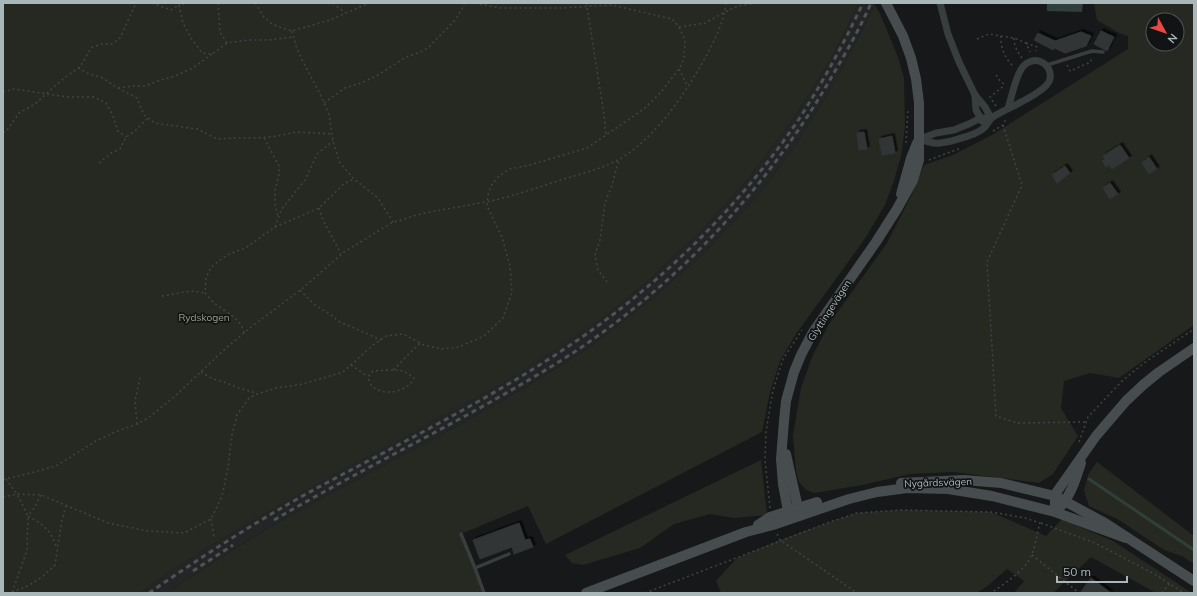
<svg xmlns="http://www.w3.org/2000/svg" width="1197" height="596" font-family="Mulish,sans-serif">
  <defs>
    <filter id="shadow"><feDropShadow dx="2.5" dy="-2.5" stdDeviation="0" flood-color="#0009"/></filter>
  </defs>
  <rect width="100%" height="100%" fill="#171819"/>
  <polygon fill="#232526" points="858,3 874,3 875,5 854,46 832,87 795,146 760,193 706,251 652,299 590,347 528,386 461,424 296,512 234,549 167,593 140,593 187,560 250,522 610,312 650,279 702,230 748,179 790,123 814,87 841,40"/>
  <g fill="#262921" fill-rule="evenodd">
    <polygon points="3,3 858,3 841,40 814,87 790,123 748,179 702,230 650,279 610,312 566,342 500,384 333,475 250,522 187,560 140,593 3,593"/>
    <path d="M1094,3H1194V325L1119,378L1090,373L1064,381L1061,408L1078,436L1053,474L1039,483L953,472L910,474L862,485L814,493L805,489L799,482L796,471L793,436L801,388L812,357L829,324L887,243L911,196L924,165L953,155L992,135L1128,49V36L1119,33L1097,20ZM1153,20H1177V44H1153Z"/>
    <polygon points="875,5 881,16 898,57 904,78 905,127 901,156 894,181 885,205 864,240 796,334 780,361 770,392 762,432 546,544 528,506 461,534 475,568 482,593 167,593 234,549 296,512 461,424 528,386 590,347 652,299 706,251 760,193 795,146 832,87 854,46"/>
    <polygon points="761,460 767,515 734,518 710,514 674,524 640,548 583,565 572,563 565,555"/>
    <polygon points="1097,462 1194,536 1194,564 1182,556 1164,550 1119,520 1089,506 1084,491 1088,475"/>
    <polygon points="901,510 991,512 1046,536 1062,519 1113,541 1192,593 1156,593 1091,557 1053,593 1014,593 1024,581 1007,569 985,588 976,593 721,593 716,581 737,558 780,540 827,523 857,513"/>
  </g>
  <polygon fill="#303f3c" points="1047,3 1083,3 1082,12 1047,11"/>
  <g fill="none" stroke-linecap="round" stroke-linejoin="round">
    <polyline stroke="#303f3c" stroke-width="3" points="1089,479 1194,550"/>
  </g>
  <g fill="#323435" stroke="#313435" filter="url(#shadow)">
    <polygon points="1101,31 1114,37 1107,51 1094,44"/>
    <polygon points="1081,32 1091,36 1086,46 1065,53 1054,48 1053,50 1034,40 1038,33 1055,41"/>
    <polygon points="864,132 867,149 859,150 857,133"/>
    <polygon points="892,136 895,153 882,155 879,139"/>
    <polygon points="1120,145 1129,158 1112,169 1109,165 1106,167 1102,161 1105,160 1103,156"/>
    <polygon points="1149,157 1157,169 1149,174 1142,163"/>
    <polygon points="1065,166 1070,173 1057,183 1052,175"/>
    <polygon points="1110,183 1118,194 1110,199 1103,188"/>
    <polygon points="519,523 525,540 530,539 533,547 514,554 512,547 480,559 473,540"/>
    <polygon points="1091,578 1111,593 1080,593"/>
  </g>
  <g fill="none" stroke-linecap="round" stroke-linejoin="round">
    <g stroke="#3f4445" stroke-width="1.5" stroke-dasharray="2 3" stroke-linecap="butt">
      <polyline points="152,3 171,10 179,5 183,23 191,38 202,53 212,54 227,43 248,40 269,40 293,37"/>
      <polyline points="179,3 179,5 186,3"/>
      <polyline points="213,3 215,3"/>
      <polyline points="218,3 220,32 227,43"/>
      <polyline points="255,3 264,17 272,24 282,28 292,31 330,20 369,3 372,3"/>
      <polyline points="333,3 345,13"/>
      <polyline points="587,3 587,7 604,114 606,136"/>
      <polyline points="679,27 705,23 725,12 738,6 758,3"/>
      <polyline points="292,31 296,46 302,60 319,92 329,114 333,141 340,163 354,179 378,198 393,222"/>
      <path d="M1001,36C1000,46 1005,59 1013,66"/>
      <path d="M1014,38C1014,46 1017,51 1022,58"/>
      <polyline points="977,39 989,34 1014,38 1026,43 1030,52"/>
      <polyline points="1026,43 1037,47 1036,51"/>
      <polyline points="1067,65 1070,71 1091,62 1091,58"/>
      <polyline points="78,68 89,74 103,78 116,87 137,98 144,115 155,123 197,129 217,139 235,138 257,138 278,136 296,132 332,134"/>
      <polyline points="679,69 688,87"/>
      <polyline points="996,75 1000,81 1005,85"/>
      <polyline points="118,88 134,86 145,86 158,81 175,76 193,68 212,54"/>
      <polyline points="3,92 14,89 68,97 94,97 106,103 112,114 118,131 126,137"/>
      <polyline points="324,103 345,88 361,83 378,75 406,57 418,53 428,48 456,19 464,5 464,3"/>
      <polyline points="996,106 990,97 1005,85"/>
      <polyline points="1003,125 1022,185 987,262 996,416 1017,423 1086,422"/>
      <polyline points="993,131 1003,125 1005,121 1004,120"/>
      <polyline points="3,133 8,129 19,113 35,104 64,78 80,67 91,48 101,44 112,44 120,38 136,3"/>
      <polyline points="264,138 279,166 279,174 275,190 275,204 278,217"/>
      <polyline points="906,143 908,109"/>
      <polyline points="929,160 961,148"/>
      <polyline points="99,163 111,153 120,149 126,137 135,131 148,118"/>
      <polyline points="319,208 322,218 341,254"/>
      <polyline points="275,227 281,210 305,180 317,154 333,141"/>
      <polyline points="607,282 598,270 595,254 600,240 605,203 612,185 619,159"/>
      <polyline points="300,290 316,306 330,314 338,321 381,340"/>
      <polyline points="162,296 191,291 205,293"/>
      <path d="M244,333C241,318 225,312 214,303C211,300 208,296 205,293L206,278L211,267L227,255L247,247L275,227L319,208L345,183L354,179"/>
      <polyline points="351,365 367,376"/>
      <path d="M393,370L373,371L368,377C369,380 370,384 372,386C383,397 408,392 414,378L404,371L393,370L420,343"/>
      <polyline points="201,372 213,379 224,382 239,388 256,393"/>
      <polyline points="137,424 135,401 140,378"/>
      <polyline points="1079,442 1088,417 1122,381 1144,363 1194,329"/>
      <polyline points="3,475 17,494 28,516 27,550 12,593"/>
      <path d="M3,479L19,476L56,466L96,441L115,432L137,424L148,418L173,398L225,349L251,327L303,288L344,252L393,222C404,220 414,215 425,213C445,209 465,206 485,202C512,197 538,187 564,179C584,173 605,168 623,157C653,138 679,102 697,72C709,51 723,28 726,3"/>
      <path d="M41,495L35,507L28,516C45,526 51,530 57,549"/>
      <polyline points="3,497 17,494 41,495 108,523 148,531 184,533 211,519 222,496 228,467 232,435 237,415 249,398 257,394 276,388 303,384 343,372 361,356 373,345 386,336 403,334 424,345 442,349 459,347 484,336 503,318 512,292 510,266 502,237 487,206 488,195 491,186 499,176 510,169 530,165 587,148 644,109 661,92 679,69 684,59 685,40 679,27 672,19 612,5 561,8 501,8 474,3"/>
      <polyline points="770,508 765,460 766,431 773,390 783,359 802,330"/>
      <polyline points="211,519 214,537"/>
      <polyline points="1041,523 1095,543 1156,575 1184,593"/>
      <polyline points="777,534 780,540 857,593"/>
      <polyline points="1032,555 1079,593"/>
      <polyline points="12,592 28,586 42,577 55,565 62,520 66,506"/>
      <path d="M645,593L827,523L857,513L901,510L991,512L1025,518L1040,523C1037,533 1036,544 1032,554C1026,570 1005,583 991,593"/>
      <polyline points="1162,593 1170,583"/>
    </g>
    <g stroke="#383d3e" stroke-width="3.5">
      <polyline points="1047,65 1092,51 1103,52"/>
      <polyline points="461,534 475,568"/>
      <polyline points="484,593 475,568 509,554"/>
    </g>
    <g stroke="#383d3e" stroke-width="7">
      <polyline points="940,3 948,34 959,62 975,95 985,107 991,118"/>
      <polyline points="975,95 976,110 982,121"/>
      <path d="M919,139C924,141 929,142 934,143C941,144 951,141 958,139C966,137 979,133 985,127C988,123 989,120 993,117C1005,109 1048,92 1050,79C1053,63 1033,53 1022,68C1015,78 1012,96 1008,108"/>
      <polyline points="920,139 936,133 954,130 971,123 980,118 991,118"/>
    </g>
    <g stroke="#474d4e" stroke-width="10">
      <polyline points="901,194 911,158 917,143"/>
      <polyline points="786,454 798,508 796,514"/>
      <polyline points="901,483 964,480 1001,483 1055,496 1105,523 1194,581"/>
      <path d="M1061,506C1072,493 1076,478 1081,463"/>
      <polyline points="1055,512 1055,496 1056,493 1096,436 1126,401 1143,385 1159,372 1194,348"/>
      <polyline points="795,516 788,511 783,484 781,459 784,421 786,401 794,372 801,355 813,332 876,242 897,209 913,180 919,160 919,103 916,79 911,58 903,36 886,3"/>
      <polyline points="758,525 770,517 817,502"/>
      <polyline points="586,593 746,532 773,525 849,499 877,492 907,488 948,489 992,496 1055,512 1126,538"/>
    </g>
    <g stroke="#4e5455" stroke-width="3" stroke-dasharray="5 4" stroke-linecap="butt">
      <path d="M274,520C370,464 471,417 565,358C676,287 770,186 835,71C848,49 861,26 871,3"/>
      <polyline points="193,571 233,545"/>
      <path d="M149,593C200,558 252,524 306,494C413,436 529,381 624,306C691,253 751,190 799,119C823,82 844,43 863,3"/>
    </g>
  </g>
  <g text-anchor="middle" stroke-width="3.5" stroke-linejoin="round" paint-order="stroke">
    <g font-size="10" fill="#aab7b8" stroke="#121314">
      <text transform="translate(829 310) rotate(-57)" y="4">Glyttingevägen</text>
      <text transform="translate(938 482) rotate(-2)" y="4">Nygårdsvägen</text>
    </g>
    <g font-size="10" fill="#94a282" stroke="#121314">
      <text x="204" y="321">Rydskogen</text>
    </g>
  </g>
  <rect width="1197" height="596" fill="none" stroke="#aab7b8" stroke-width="8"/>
  <g transform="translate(1165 32) rotate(130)"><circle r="19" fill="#121314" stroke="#4f5556"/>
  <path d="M0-3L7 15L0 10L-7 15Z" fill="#e84940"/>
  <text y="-6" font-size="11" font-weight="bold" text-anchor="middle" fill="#aab7b8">N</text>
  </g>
  <path d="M1057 576v6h70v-6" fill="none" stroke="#aab7b8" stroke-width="2"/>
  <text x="1063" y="576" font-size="12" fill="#aab7b8" stroke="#121314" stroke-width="3" paint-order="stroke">50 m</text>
</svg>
